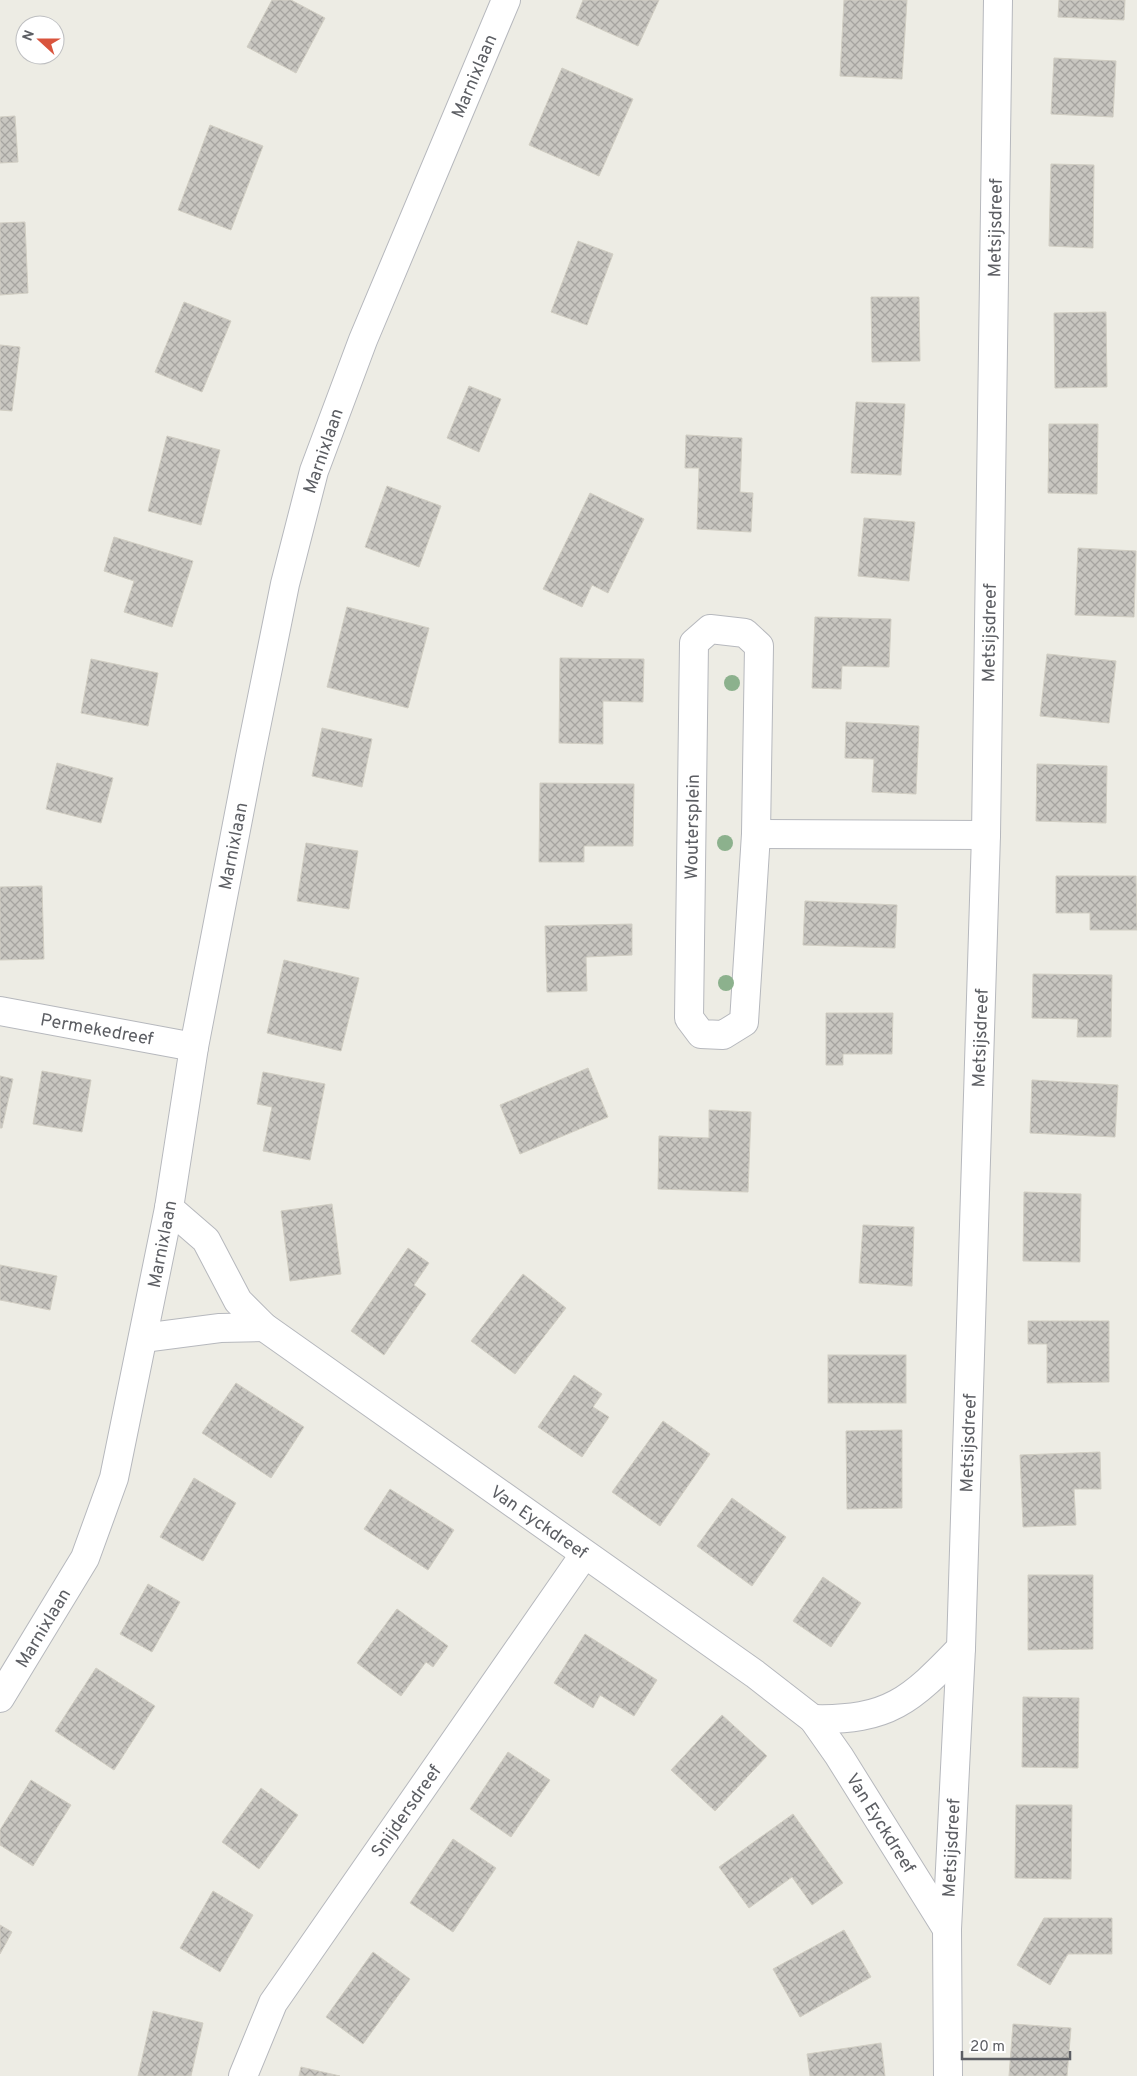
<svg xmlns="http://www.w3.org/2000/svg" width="1137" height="2076" font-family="Overpass,sans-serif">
  <defs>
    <pattern id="building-cross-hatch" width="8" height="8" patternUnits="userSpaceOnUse" patternTransform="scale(1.25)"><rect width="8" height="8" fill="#c8c6c0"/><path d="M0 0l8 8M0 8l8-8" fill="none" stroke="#a6a4a0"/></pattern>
  </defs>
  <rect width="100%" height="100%" fill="#edece4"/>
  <g fill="url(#building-cross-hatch)" stroke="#d1cec3">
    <polygon points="272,0 291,0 325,18 296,73 247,47"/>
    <polygon points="583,0 659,0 638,46 576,18"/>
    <polygon points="844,0 907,0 902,79 840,76"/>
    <polygon points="1059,0 1125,0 1124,20 1058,17"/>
    <polygon points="1054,58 1116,61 1113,117 1051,114"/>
    <polygon points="562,68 633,99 599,176 529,145"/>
    <polygon points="15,116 18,162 0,163 0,117"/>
    <polygon points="210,125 263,146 231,230 178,210"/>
    <polygon points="1051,164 1094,165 1093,248 1049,246"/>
    <polygon points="25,222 28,293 0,295 0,223"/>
    <polygon points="578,241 613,254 587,325 551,312"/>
    <polygon points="871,297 919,297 920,361 872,362"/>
    <polygon points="184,302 231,321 202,392 155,372"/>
    <polygon points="1106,312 1107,387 1055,388 1054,313"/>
    <polygon points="0,345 20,347 12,411 0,410"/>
    <polygon points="469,386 501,399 479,452 447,438"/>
    <polygon points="856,402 905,404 901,475 851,473"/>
    <polygon points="1049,424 1098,424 1097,494 1048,493"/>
    <polygon points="686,435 742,438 740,492 753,493 751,532 697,529 699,468 685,468"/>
    <polygon points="167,436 220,450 201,525 148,511"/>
    <polygon points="387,486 441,506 419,567 365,547"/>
    <polygon points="590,493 644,519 608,593 592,585 582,607 543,589"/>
    <polygon points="864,518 915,522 909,581 858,576"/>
    <polygon points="114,537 193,561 172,627 124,612 134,581 104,571"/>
    <polygon points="1078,548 1136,551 1134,617 1075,615"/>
    <polygon points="347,607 429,628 408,708 327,687"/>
    <polygon points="815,617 891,619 889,667 842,666 841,689 812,688"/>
    <polygon points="1047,654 1116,661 1109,723 1040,716"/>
    <polygon points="560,658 644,659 643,702 603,701 603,744 559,743"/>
    <polygon points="91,659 158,673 148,726 81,713"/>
    <polygon points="846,722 919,726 916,794 872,792 874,759 845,758"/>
    <polygon points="322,728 372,739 362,787 312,776"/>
    <polygon points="57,763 113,778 101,823 46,809"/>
    <polygon points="1037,764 1107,766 1106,823 1036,821"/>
    <polygon points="540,783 634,784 633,846 584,846 584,862 539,862"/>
    <polygon points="306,843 358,851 349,909 297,901"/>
    <polygon points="1056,876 1136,876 1137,930 1090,930 1090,913 1056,913"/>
    <polygon points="42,886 44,959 0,960 0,887"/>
    <polygon points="805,901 897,905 895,948 803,945"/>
    <polygon points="632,924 632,955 586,957 587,991 547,992 545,926"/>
    <polygon points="284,960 359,978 341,1051 267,1033"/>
    <polygon points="1033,974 1112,975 1111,1037 1077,1037 1078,1019 1032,1018"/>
    <polygon points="826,1013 893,1013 892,1054 843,1054 843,1065 826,1065"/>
    <polygon points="588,1068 608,1117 520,1154 500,1105"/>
    <polygon points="42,1071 91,1080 82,1132 33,1124"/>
    <polygon points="263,1072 325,1084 310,1160 263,1151 272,1107 257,1104"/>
    <polygon points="0,1076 13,1079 2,1128 0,1128"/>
    <polygon points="1032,1080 1118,1085 1115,1137 1030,1133"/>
    <polygon points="709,1110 751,1112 748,1192 658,1189 659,1136 709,1138"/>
    <polygon points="1024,1192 1081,1194 1080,1262 1023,1261"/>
    <polygon points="332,1204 341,1274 290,1281 281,1211"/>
    <polygon points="863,1225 914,1227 912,1286 859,1283"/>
    <polygon points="408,1248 429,1263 414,1285 426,1294 384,1355 351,1331"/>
    <polygon points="0,1265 57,1276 50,1310 0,1300"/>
    <polygon points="523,1274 566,1308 515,1374 471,1341"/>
    <polygon points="1028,1321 1109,1321 1109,1382 1047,1383 1047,1344 1028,1344"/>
    <rect x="828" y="1355" width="78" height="48"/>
    <polygon points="574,1375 602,1394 593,1407 609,1417 582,1457 538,1427"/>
    <polygon points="236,1383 304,1427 271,1478 202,1433"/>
    <polygon points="663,1421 710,1454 660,1526 612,1492"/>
    <polygon points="902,1430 902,1508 847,1509 846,1431"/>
    <polygon points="1100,1452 1101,1489 1074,1489 1076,1525 1023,1527 1020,1455"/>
    <polygon points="194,1478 236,1503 203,1561 160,1537"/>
    <polygon points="390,1489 454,1530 428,1570 364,1529"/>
    <polygon points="732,1498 786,1537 752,1586 697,1546"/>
    <polygon points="1028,1575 1093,1575 1093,1649 1028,1650"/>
    <polygon points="823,1577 861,1603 831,1647 793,1621"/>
    <polygon points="148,1584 180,1602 152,1652 120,1634"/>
    <polygon points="397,1609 448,1646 433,1667 426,1662 401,1696 357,1663"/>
    <polygon points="585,1634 657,1680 634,1716 600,1695 593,1708 554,1683"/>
    <polygon points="96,1668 155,1706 114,1770 55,1731"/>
    <polygon points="1023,1697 1079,1698 1078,1768 1022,1767"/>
    <polygon points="722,1715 767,1756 715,1811 671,1770"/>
    <polygon points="508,1752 550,1780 511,1837 470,1809"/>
    <polygon points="31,1780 71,1805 33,1866 0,1845 0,1830"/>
    <polygon points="261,1788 298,1815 259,1869 222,1842"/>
    <polygon points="1016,1805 1072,1805 1071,1879 1015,1878"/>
    <polygon points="793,1814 843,1883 812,1905 792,1877 749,1908 719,1867"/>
    <polygon points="453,1839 496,1868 453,1932 410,1903"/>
    <polygon points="213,1891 253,1915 220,1972 180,1948"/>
    <polygon points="1044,1918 1112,1918 1112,1954 1068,1954 1050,1985 1017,1965"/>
    <polygon points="0,1925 12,1932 0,1954"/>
    <polygon points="844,1930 871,1977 800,2017 773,1969"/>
    <polygon points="373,1952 410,1979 363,2044 326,2017"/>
    <polygon points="153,2011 203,2023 191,2076 138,2076"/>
    <polygon points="1013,2024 1071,2028 1067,2076 1009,2076"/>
    <polygon points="881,2043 885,2076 810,2076 807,2054"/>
    <polygon points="301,2067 340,2076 299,2076"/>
  </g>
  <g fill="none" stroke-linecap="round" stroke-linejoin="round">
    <g stroke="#b6b8bd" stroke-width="30">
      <g id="street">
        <polygon points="710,629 745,633 759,646 756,834 744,1022 723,1035 701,1034 689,1018 694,643"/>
        <polyline points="756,834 986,835"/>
        <polyline points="0,1011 194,1047"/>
        <polyline points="169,1208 206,1240 238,1301 264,1327 755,1674 813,1719 839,1756 947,1929"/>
        <polyline points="143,1338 220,1328 264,1327"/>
        <polyline points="0,1698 85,1558 114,1478 169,1208 194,1047 250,757 285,584 314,471 363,340 506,0"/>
        <path d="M813,1719C889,1721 911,1700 961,1648"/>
        <polyline points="243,2076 273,2003 584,1555"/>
        <polyline points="948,2076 947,1929 961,1648 986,835 998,0"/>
      </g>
    </g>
    <use href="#street" stroke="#fff" stroke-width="28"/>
  </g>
  <g fill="#8cb18d">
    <circle cx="732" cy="683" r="8"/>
    <circle cx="725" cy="843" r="8"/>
    <circle cx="726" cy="983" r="8"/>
  </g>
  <g text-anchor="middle" stroke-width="4" stroke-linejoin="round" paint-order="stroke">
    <g font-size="18" fill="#5c5e63" stroke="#fff">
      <text transform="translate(474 76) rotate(-67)" y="6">Marnixlaan</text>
      <text transform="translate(995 228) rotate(-89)" y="6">Metsijsdreef</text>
      <text transform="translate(323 451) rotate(-71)" y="6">Marnixlaan</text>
      <text transform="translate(989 633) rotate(-89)" y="6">Metsijsdreef</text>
      <text transform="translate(692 827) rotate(-89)" y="6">Woutersplein</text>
      <text transform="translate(233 846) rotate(-79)" y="6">Marnixlaan</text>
      <text transform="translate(97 1029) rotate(10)" y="6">Permekedreef</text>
      <text transform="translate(980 1038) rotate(-88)" y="6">Metsijsdreef</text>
      <text transform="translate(162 1244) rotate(-79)" y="6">Marnixlaan</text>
      <text transform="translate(968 1443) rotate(-88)" y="6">Metsijsdreef</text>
      <text transform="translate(539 1522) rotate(35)" y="6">Van Eyckdreef</text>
      <text transform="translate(43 1628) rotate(-59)" y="6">Marnixlaan</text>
      <text transform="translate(406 1811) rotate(-55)" y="6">Snijdersdreef</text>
      <text transform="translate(881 1823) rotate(58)" y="6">Van Eyckdreef</text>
      <text transform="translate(951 1848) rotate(-87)" y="6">Metsijsdreef</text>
    </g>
  </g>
  <g transform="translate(40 40) rotate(291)"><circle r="24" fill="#ffffff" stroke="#bebfc1"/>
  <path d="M0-4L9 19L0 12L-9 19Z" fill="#d9543d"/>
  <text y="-8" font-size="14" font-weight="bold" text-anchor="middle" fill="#5c5e63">N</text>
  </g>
  <path d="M962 2051v8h108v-8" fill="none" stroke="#5c5e63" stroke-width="2.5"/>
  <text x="970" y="2051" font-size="15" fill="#5c5e63" stroke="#ffffff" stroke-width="4" paint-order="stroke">20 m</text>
</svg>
